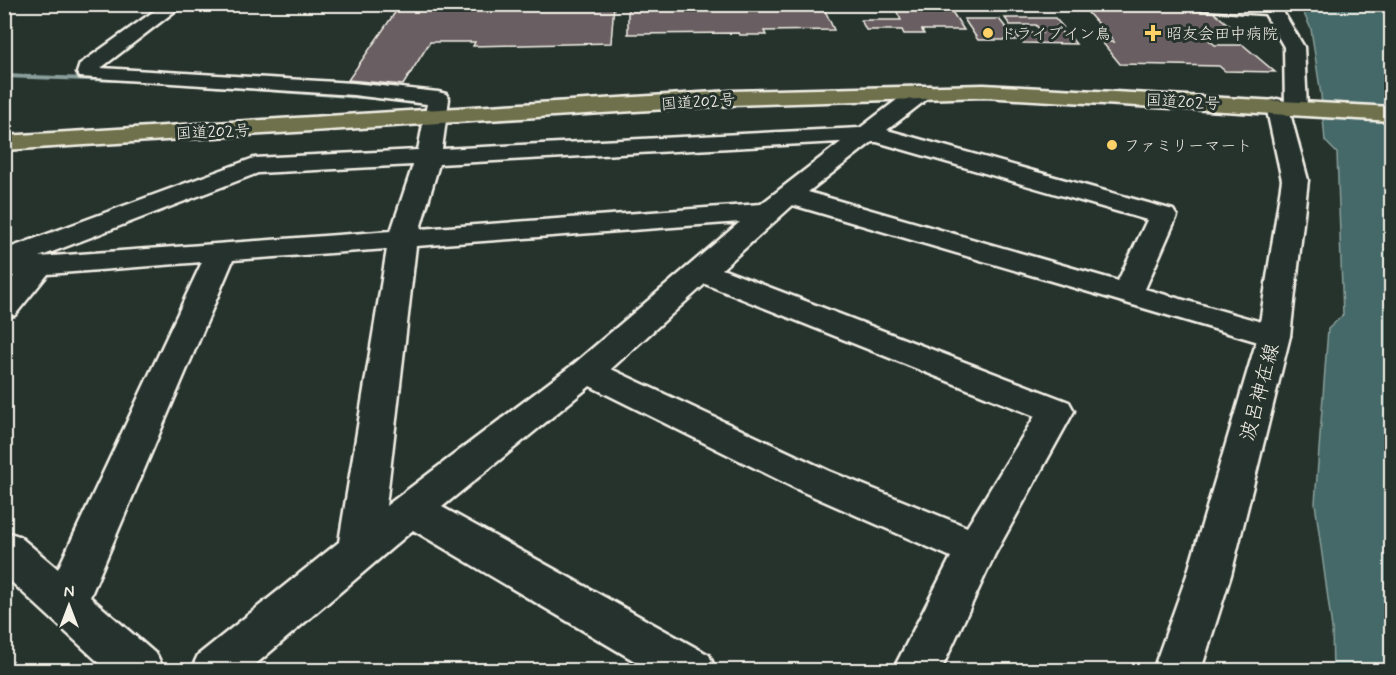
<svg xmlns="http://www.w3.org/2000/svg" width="1396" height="675" font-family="Mynerve,'Klee One',sans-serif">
  <rect width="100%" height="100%" fill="#26332d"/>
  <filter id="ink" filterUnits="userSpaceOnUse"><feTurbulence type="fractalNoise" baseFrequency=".0167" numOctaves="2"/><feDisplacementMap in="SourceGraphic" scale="12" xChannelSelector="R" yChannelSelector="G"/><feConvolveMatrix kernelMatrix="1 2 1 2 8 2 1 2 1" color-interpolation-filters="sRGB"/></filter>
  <g filter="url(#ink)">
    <polygon fill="#446967" stroke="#8a9f9b" stroke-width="1.5" points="1300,5 1341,5 1344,10 1373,13 1371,6 1391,8 1391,670 1333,670 1332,628 1315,503 1328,329 1343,315 1337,153 1325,141 1321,95 1311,29"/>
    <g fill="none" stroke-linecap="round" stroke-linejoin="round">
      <polygon fill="#8a9f9b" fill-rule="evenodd" points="4,74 144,79 388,97 391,99 388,101 144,83 4,78"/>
      <polygon fill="#446967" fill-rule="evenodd" points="1341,4 1376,4 1390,25 1392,296 1371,291 1362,278 1345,142 1352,25"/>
    </g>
    <g fill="#695e62" stroke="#f4f1e8" stroke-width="1.5">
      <polygon points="401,4 614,4 611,43 473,46 475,42 430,42 403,85 348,80"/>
      <polygon points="628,4 822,4 834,30 764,31 766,35 740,35 739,33 628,34"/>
      <polygon points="893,4 947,4 964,30 922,30 924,34 904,34 902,30 866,30 861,20 901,20"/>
      <polygon points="1118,4 1208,8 1240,34 1202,34 1215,45 1243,45 1275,72 1225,71 1219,66 1120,64 1102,42 1114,42 1082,6 1120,7"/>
      <polygon points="1005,18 1055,18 1063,27 1057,26 1063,34 1068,34 1076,44 1023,43 1015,33 1042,33 1036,25 1010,25"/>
      <polygon points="964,19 999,19 1016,40 978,40"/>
    </g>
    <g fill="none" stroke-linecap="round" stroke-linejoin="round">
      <g stroke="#f4f1e8" stroke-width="5">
        <g id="minor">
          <path d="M164,4H184L101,68L353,83L438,92L446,94L449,99L442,149L860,128L915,86H931L934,91L931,96L887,130L1173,210L1177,216L1145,289L1286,329L1290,336L1286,343L1274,346L1262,343L793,205L722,269L1069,402L1074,411L995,554L941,670H893L951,557L801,491L590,386L442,507L709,655L716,670H650L413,530L249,670H191L198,655L339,542L387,249L233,260L90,597L157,655L164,670H107L4,575V531L19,536L58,569L202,262L48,274L15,315L4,317V288L14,276H4V250L254,158L418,150L427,104L353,95L80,77L77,73L80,64ZM839,142H841L761,204L420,229L439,164ZM872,142H877L1147,220L1118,281L808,192ZM413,165L391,231L39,257L258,173ZM740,222L575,363L386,506L416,246ZM705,284L1035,416L967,527L829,471L611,369Z"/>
          <polygon points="1187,4 1279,5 1304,47 1307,108 1304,113 1288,113 1285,108 1284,47 1265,14 1195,9"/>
          <polygon points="1379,4 1392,4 1392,10 1381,8"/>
        </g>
      </g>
      <g stroke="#f4f1e8" stroke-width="5">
        <polygon id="secondary" points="1277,99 1285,101 1288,106 1308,180 1290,336 1231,575 1201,670 1153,670 1187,575 1258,336 1282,180 1266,106 1269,101"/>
      </g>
      <g stroke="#f4f1e8" stroke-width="5">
        <polygon id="trunk" points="984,85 1392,107 1392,121 984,97 732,105 4,150 4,136 732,91"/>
      </g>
      <use href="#minor" fill="#26332d" fill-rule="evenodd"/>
      <use href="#secondary" fill="#26332d" fill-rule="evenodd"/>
      <use href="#trunk" fill="#6e714b" fill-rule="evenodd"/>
    </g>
  </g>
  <g fill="#ffd166" stroke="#26332d" stroke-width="2">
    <circle cx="988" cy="33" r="6"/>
    <path d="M1150 24h6v6h6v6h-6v6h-6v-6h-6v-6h6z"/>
    <circle cx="1112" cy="145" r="6"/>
  </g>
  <g text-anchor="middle" stroke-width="6" stroke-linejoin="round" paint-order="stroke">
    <g font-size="16" fill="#f4f1e8" stroke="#26332d" text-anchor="start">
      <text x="1000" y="39">ドライブイン鳥</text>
      <text x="1166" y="39">昭友会田中病院</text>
      <text x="1124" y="151">ファミリーマート</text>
    </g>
    <g font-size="16" fill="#f4f1e8" stroke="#26332d">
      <text transform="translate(698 101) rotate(-4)" y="6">国道202号</text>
      <text transform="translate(1183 101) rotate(3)" y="6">国道202号</text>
      <text transform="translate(213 131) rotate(-3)" y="6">国道202号</text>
    </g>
    <g font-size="20" fill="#f4f1e8" stroke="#26332d">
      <text transform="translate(1259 392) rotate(-75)" y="7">波呂神在線</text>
    </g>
  </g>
  <rect width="1396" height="675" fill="none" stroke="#26332d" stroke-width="24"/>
  <rect x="12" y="12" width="1372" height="651" fill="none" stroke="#f4f1e8" stroke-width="2" filter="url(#ink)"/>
  <g transform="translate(69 606)" stroke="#26332d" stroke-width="4.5" paint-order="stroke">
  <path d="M0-4.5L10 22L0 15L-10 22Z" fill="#f4f1e8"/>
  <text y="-9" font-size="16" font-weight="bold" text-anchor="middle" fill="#f4f1e8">N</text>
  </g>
</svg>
